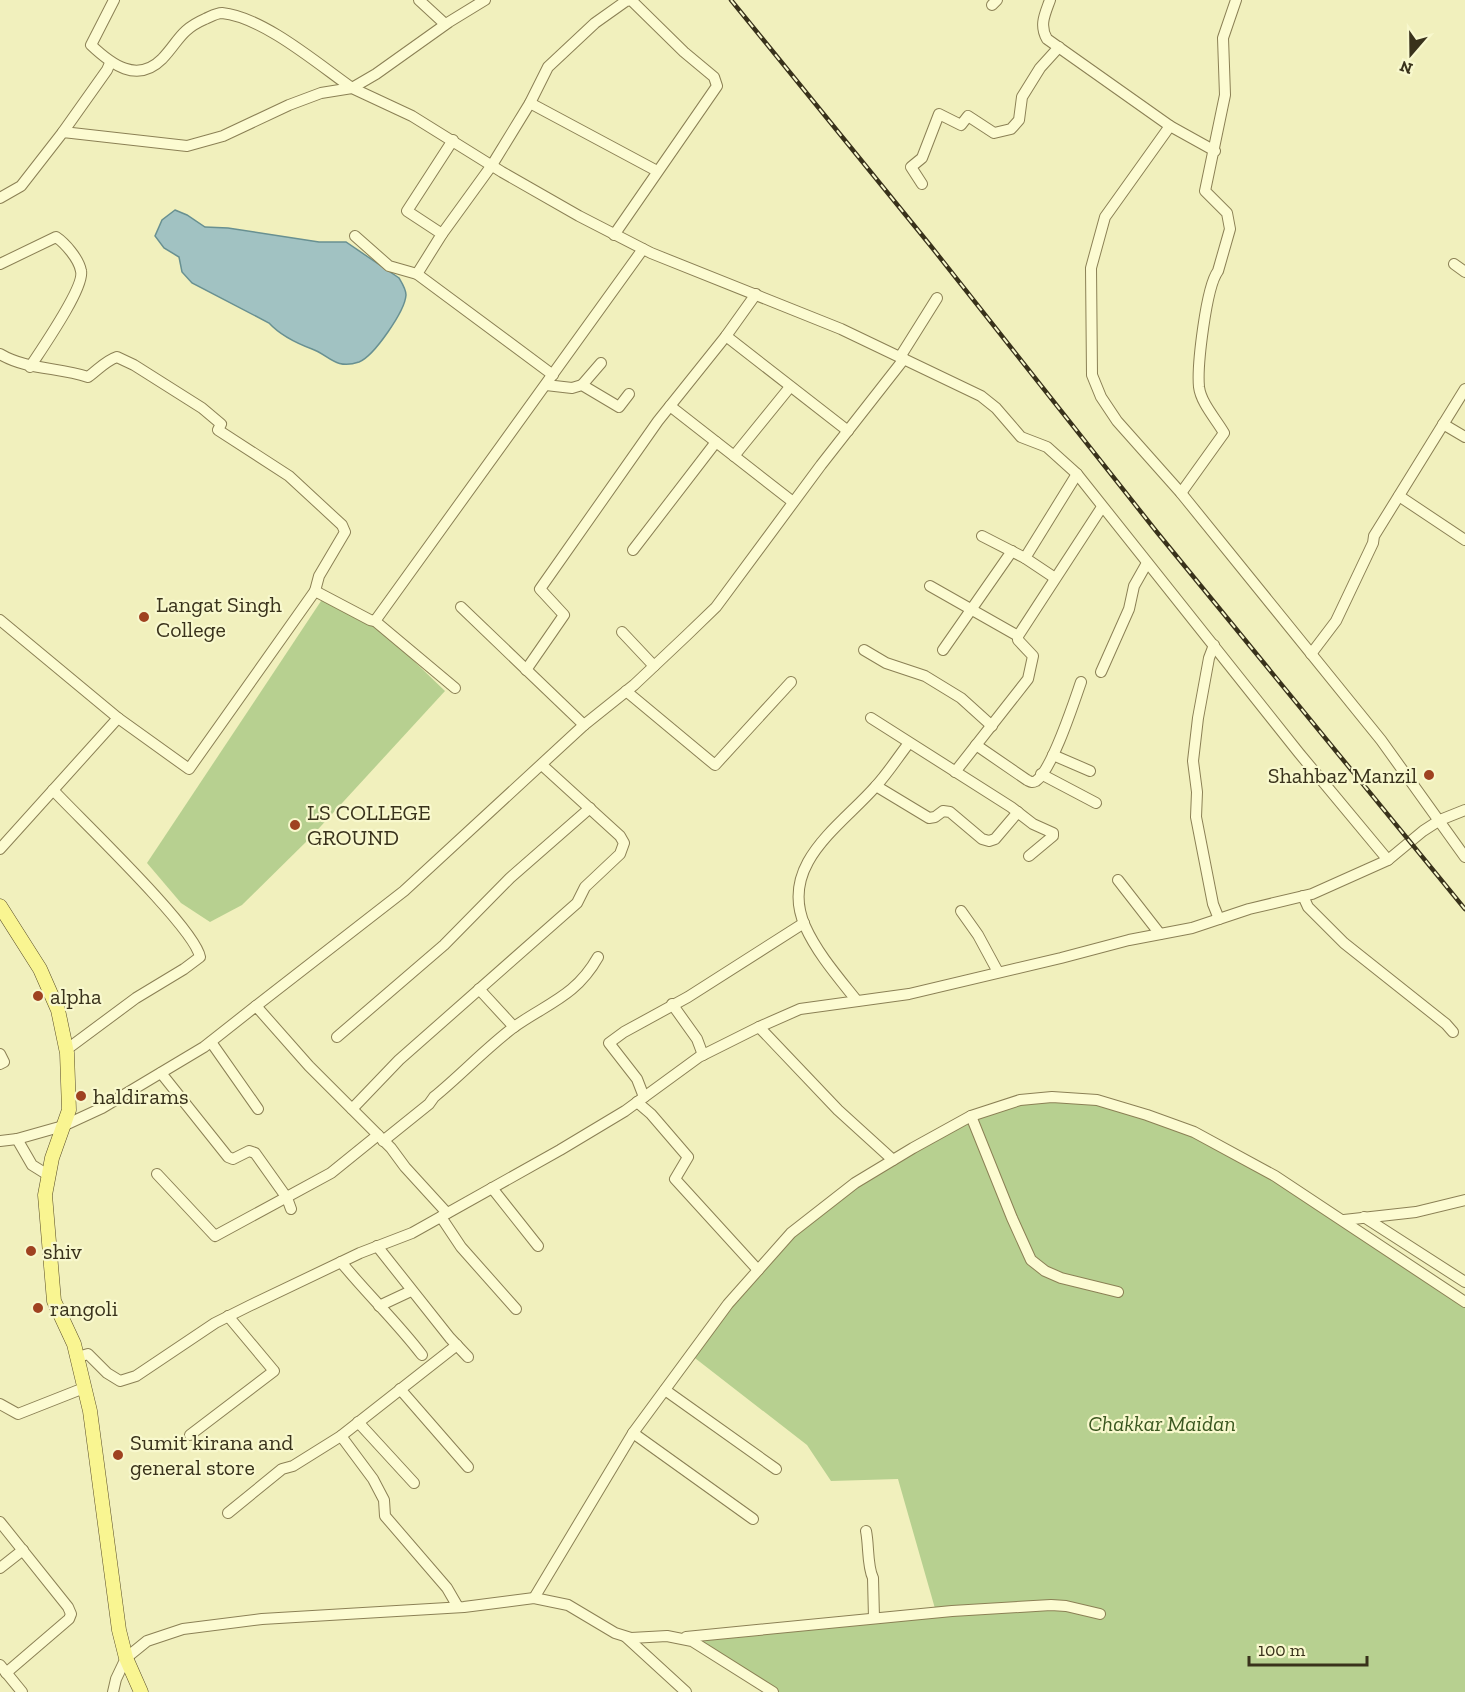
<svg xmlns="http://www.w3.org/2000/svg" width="1465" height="1692" font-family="'Zilla Slab',serif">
  <rect width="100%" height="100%" fill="#f1f0bd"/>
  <g fill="#b7d090">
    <polygon points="325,595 389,637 445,691 310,838 242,905 210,922 181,903 147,863"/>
    <polygon points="1020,1100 1097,1100 1147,1115 1275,1176 1465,1302 1465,1692 773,1692 692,1641 936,1612 898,1479 831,1481 807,1445 691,1355 791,1233 913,1148"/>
  </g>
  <path fill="#a1c2c2" stroke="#689091" stroke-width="1.5" d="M175,210L187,215L205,227L228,228L319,242H346L399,278C402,283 406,289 406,295C405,311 374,356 359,362C335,370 329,355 312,349C296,343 280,335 269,323L192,283L182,272L179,257L164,248L155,236L162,220Z"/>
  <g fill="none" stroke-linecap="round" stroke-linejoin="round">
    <g stroke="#8b8055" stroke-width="12">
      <g id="minor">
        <path d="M114,0L91,45C111,64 137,84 162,59C179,41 180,30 205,19C210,17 216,13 222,13C263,17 318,64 352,88L376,74L449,22L485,0"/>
        <polyline points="419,0 445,24"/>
        <path d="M1050,0C1045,14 1039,25 1047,39L1170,126L1215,151"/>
        <polyline points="992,5 997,0"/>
        <polyline points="530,103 657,171"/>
        <polyline points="1170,126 1105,217 1091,268 1092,375 1101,397 1117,421 1181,493 1381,740 1465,857"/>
        <polyline points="63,132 107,70 110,63"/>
        <polyline points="922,184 911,167 922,158 939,114 961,125 968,116 994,133 1011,129 1019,120 1022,97 1040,68 1059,47"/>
        <polyline points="0,198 21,186 63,132 187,146 223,136 289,105 321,93 352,88 412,116 502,172 579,216 651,253 841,329 981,396 996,408 1021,437 1047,447 1077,474 1299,753 1388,860"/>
        <polyline points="442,234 492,165 530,103 548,67 595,23 626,1 631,0 684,52 714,77 717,86 614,235"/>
        <polyline points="355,236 389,266 417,274 553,375"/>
        <path d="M0,264L56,237C65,243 79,259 81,271C85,287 41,350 30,367"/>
        <polyline points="1454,264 1465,272"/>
        <polyline points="417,274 442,234 407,211 453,140"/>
        <polyline points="726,336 848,431"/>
        <path d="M0,354C27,370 58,367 88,377C98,370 105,361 117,357L134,365L202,408L221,424L218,430L289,476L342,525L345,532L319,576L315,591L370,620L375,621L643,249"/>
        <polyline points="900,357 937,298"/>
        <polyline points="546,385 572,388 582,385 619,407 629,394"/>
        <polyline points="582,385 601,363"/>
        <polyline points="670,406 793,502"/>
        <polyline points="1443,424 1465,437"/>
        <polyline points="734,456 790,387"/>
        <path d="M1181,493L1224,433C1216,419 1201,403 1199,387C1197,366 1206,287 1218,271L1230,229L1227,213L1205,191L1225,95L1223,38L1236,0"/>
        <polyline points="1399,496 1465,540"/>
        <polyline points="982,536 1025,558 1077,474"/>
        <polyline points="633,550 716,442"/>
        <polyline points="1025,558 1055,578"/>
        <polyline points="930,586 1018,636"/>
        <polyline points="461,607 584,725"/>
        <polyline points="0,620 118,718 189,769 315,591"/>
        <polyline points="375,621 455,688"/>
        <polyline points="622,632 654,666"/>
        <polyline points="1214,645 1209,658 1198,718 1193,761 1197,792 1196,817 1213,904 1219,919"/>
        <polyline points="864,650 886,663 925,676 961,698 992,726"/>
        <polyline points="943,650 1012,551"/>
        <polyline points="1311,654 1336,621 1373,543 1374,536 1465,389"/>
        <polyline points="526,670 564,615 540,589 658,421 726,336 756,294"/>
        <polyline points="1101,672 1129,609 1134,586 1147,563"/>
        <polyline points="626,691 715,765 791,682"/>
        <polyline points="871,718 1011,807 1033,824 1053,833 1053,836 1029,856"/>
        <path d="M976,745L1027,780C1031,782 1032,783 1036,781C1052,770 1074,702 1081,682"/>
        <polyline points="1053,755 1090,771"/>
        <polyline points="955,772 1028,679 1033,656 1018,640 1018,636 1102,507"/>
        <polyline points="1041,774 1096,803"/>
        <polyline points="876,786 929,818 935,817 943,811 950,812 982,839 989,841 995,839 1018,812"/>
        <path d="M53,790C79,818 195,928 200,957L184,969L136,998L66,1050"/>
        <polyline points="0,849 118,718"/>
        <polyline points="1118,880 1160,934"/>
        <polyline points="1303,896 1308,907 1344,943 1446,1024 1453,1032"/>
        <polyline points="961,911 978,935 998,972"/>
        <polyline points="479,989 514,1027"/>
        <path d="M857,1001C838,977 817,953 805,926C778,864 841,826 876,786C888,773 898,757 909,743"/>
        <polyline points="672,1004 697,1039 703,1055"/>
        <polyline points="256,1006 404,891 584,725 634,685 687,635 716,607 821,465 904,359"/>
        <polyline points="759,1027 838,1110 893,1160"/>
        <polyline points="337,1037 444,945 510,878 590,808"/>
        <polyline points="211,1042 258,1109"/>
        <polyline points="0,1054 4,1062 0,1064"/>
        <polyline points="161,1073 228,1157 233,1159 249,1151 255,1153 287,1198 291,1209"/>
        <polyline points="644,1097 637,1079 609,1043 624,1032 688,997 804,923"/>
        <polyline points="637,1102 651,1114 688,1157 675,1179 758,1270"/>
        <polyline points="352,1109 399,1060 577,903 585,887 620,854 624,843 620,836 542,765"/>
        <polyline points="971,1116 1012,1218 1031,1260 1045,1271 1061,1278 1118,1292"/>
        <polyline points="17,1139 32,1165 48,1175"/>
        <polyline points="0,1141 17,1139 63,1126 102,1108 204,1047 256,1006 309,1066 391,1148 405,1167 447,1213"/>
        <path d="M383,1141L429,1104L434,1097C461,1075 486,1048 514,1027C548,1003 576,996 598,957"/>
        <polyline points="157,1174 215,1236 331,1173 378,1135"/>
        <polyline points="492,1188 538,1246"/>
        <polyline points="441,1217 461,1247 516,1309"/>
        <polyline points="1364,1217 1465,1282"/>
        <polyline points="1344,1220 1416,1212 1465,1200"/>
        <polyline points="377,1246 450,1338 468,1357"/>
        <path d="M341,1262C367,1294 397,1322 422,1355"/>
        <polyline points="379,1306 411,1291"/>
        <polyline points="78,1357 88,1354 107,1373 120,1381 136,1376 215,1323 249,1306 360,1253 412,1233 560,1150 625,1111 699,1057 759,1027 800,1009 909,994 1061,958 1129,940 1192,928 1249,909 1312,894 1388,860 1423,831 1440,820 1465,810"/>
        <polyline points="400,1389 468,1467"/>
        <polyline points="665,1390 776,1469"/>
        <polyline points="0,1404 18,1414 84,1388"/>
        <polyline points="358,1422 414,1483"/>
        <polyline points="633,1433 753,1519"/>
        <polyline points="190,1435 274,1371 228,1316"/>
        <polyline points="341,1436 373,1479 384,1500 385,1516 447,1588 458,1607"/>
        <polyline points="228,1513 282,1469 293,1466 341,1436 457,1345"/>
        <polyline points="0,1522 68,1607 71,1614 69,1619 6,1673"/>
        <path d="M866,1531C869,1545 867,1566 873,1578L874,1618"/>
        <polyline points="0,1568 23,1550"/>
        <polyline points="534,1598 633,1433 728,1304 791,1233 855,1183 913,1148 971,1116 1020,1100 1052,1097 1097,1100 1147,1115 1194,1132 1275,1176 1465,1302"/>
        <polyline points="626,1637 686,1692"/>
        <polyline points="686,1637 952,1611 1051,1605 1066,1606 1100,1614"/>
        <polyline points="0,1665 22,1692"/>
        <polyline points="113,1692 116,1679 126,1658 147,1641 183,1629 262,1619 464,1607 534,1598 568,1605 615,1633 631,1638 667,1636 692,1641 773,1692"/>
      </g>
    </g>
    <g stroke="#584c2a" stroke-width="15">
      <polyline id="major" points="0,906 40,969 58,1010 67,1053 69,1110 52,1158 45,1195 54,1301 74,1344 90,1411 119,1630 126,1658 141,1692"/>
    </g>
    <use href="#minor" stroke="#fcfbd1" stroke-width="10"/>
    <use href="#major" stroke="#f9f591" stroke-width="14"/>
    <g stroke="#39321b" stroke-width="4.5">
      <polyline id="rail" points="731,0 930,245 1156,531 1465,909"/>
    </g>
    <use href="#rail" stroke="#f8f8cd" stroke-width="2" stroke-dasharray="7" stroke-linecap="butt"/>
  </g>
  <g fill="#9f4220" stroke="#f8f8cd" stroke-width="2">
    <circle cx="144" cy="617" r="6"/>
    <circle cx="1429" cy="775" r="6"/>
    <circle cx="295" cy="825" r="6"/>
    <circle cx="38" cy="996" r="6"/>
    <circle cx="81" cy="1096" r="6"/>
    <circle cx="31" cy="1251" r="6"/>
    <circle cx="38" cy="1308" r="6"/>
    <circle cx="118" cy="1455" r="6"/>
  </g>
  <g text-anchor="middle" stroke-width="4.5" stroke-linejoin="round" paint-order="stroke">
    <g font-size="22" fill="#39321b" stroke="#f8f8cd" text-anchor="start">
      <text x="156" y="612">Langat Singh<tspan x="156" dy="25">College</tspan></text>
      <text x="1417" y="783" text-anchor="end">Shahbaz Manzil</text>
      <text x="307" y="820">LS COLLEGE<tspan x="307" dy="25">GROUND</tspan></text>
      <text x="50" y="1004">alpha</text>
      <text x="93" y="1104">haldirams</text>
      <text x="43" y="1259">shiv</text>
      <text x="50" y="1316">rangoli</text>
      <text x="130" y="1450">Sumit kirana and<tspan x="130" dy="25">general store</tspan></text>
    </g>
    <g font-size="22" font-style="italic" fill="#3a5720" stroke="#f8f8cd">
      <text x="1162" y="1431">Chakkar Maidan</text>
    </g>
  </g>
  <g transform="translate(1411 54) rotate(200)" stroke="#f8f8cd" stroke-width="4.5" paint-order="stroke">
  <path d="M0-4.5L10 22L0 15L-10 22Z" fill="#39321b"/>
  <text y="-9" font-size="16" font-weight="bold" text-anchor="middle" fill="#39321b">N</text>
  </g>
  <path d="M1249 1656v9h118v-9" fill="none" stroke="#39321b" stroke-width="3"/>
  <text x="1258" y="1656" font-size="18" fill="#39321b" stroke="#f8f8cd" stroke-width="4.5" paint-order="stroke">100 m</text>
</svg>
